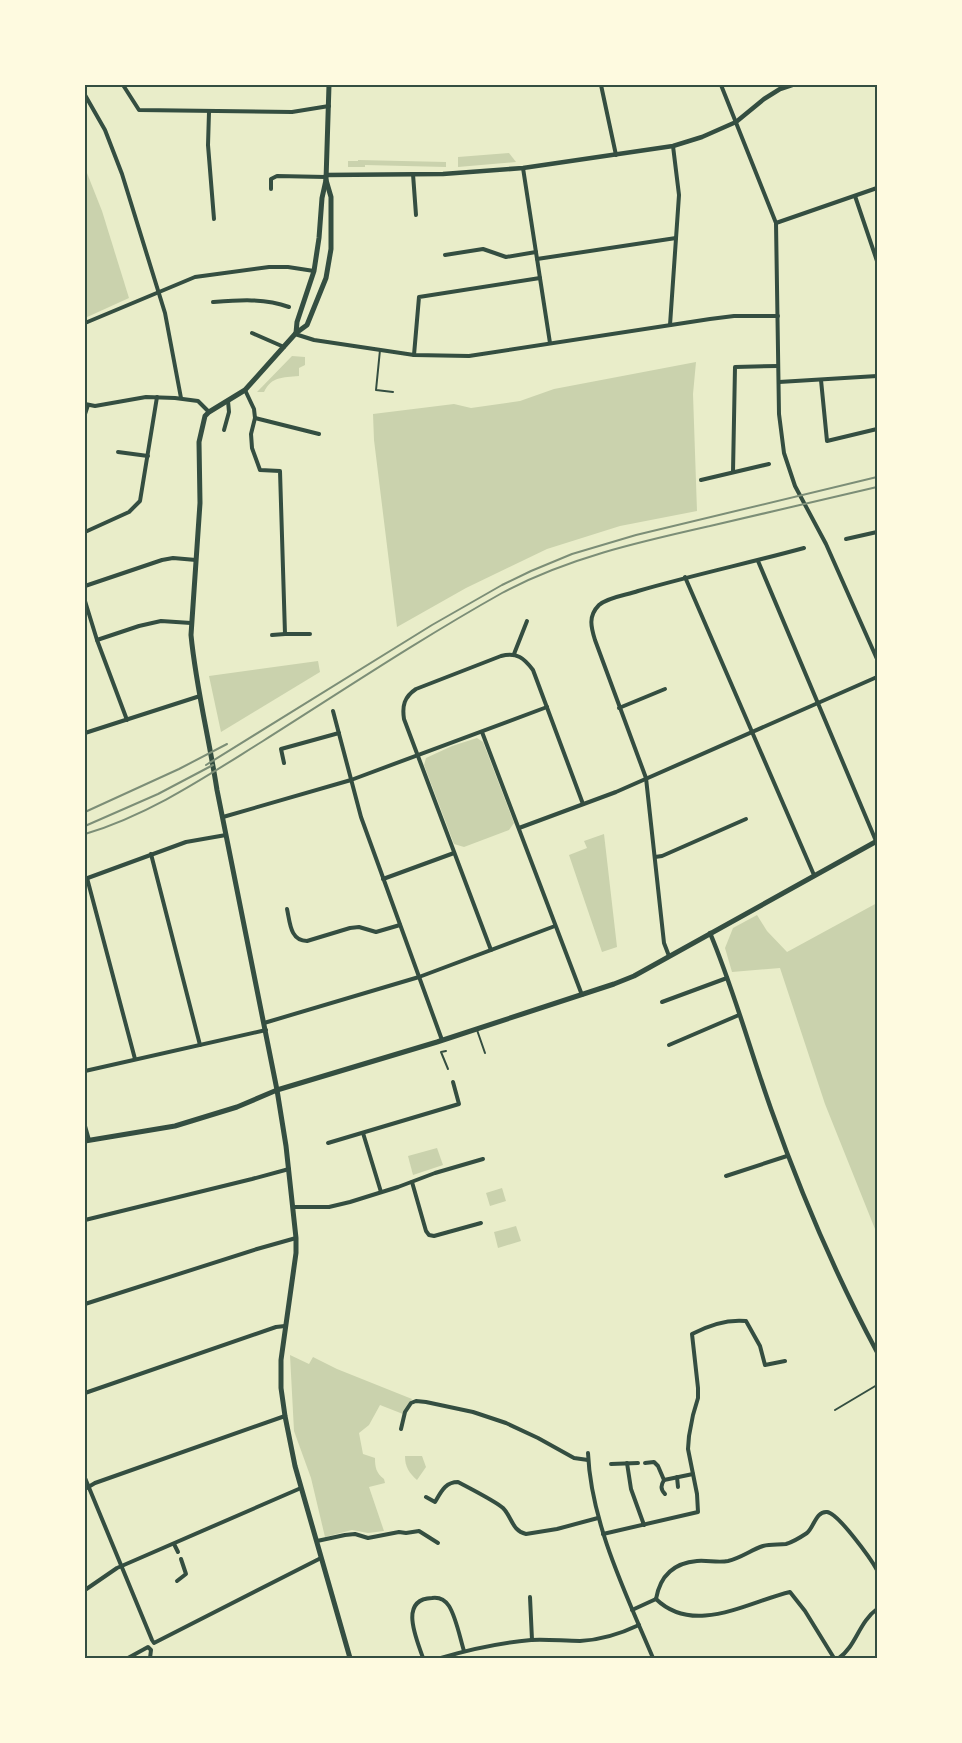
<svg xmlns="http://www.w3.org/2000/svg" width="962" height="1743" font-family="Quicksand,sans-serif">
  <rect width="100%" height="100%" fill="#e9edc9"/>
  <g fill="#cad2ad">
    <polygon points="509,153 516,162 458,167 458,157"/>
    <polygon points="358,160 446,162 446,167 365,165 365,167 348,167 348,161 358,161"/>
    <polygon points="85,168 102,211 129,298 85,318"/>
    <path d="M292,356L305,357V365L299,368V376C282,378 272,376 264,392H257Z"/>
    <polygon points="696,362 693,394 697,511 620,526 547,549 466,588 397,627 374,440 373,414 454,404 471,408 520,401 554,389"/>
    <polygon points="318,661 320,672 221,732 209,676"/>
    <polygon points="477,738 483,742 514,823 509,830 464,847 454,844 424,765 426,758 452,746"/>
    <polygon points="604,834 617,947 602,952 569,855 587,848 584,841"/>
    <polygon points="877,903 877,1234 825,1104 780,968 732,972 725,948 733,928 757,915 767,931 787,952"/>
    <polygon points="437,1148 443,1165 413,1175 408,1156"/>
    <polygon points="502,1188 506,1201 490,1206 486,1193"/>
    <polygon points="516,1226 521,1241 498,1248 494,1232"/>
    <path d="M290,1355L309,1364L313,1357L337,1369L412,1399L403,1414L380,1405L369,1425L359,1433L363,1454L375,1458C375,1467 376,1473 384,1479L385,1483L369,1487L384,1531L368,1533L352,1530L325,1537L311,1478L294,1431Z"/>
    <path d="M405,1456H422L426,1467L417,1480C409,1473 405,1467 405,1456Z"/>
  </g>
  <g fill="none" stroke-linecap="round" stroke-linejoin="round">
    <g stroke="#344e41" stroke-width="2">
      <polyline points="380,350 376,390 393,392"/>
      <polyline points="477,1030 485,1053"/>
      <polyline points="446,1051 441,1052 448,1069"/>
      <polyline points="835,1410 877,1385"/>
    </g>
    <g stroke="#344e41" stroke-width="4">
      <polyline points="123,85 139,110 292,112 329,106"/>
      <polyline points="601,85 616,155"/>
      <polyline points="676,85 697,85"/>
      <polyline points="721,85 776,223 779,414 784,453 795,486 826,544 877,659"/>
      <polyline points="85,95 105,130 122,174 165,313 181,398"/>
      <polyline points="209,112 208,145 214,219"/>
      <polyline points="523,168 550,343"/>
      <polyline points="413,174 416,215"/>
      <polyline points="271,189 271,179 277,176 326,177"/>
      <polyline points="855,196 877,261"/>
      <polyline points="776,223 877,188"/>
      <polyline points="445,255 483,249 506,257 536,252"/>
      <polyline points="537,259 676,238"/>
      <path d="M213,302C239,300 264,298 289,307"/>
      <polyline points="85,323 195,277 269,267 288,267 314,271"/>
      <polyline points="670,325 679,195 673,146"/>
      <polyline points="252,333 284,347"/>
      <polyline points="295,334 314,340 414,355 469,356 710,319 734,316 778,316"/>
      <polyline points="414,355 419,297 540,278"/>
      <polyline points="821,380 827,441 877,429"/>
      <polyline points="779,382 877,376"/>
      <polyline points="245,390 254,409 255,418 251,434 252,448 260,470 280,471 285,634 310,634"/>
      <polyline points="85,404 95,406 146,397 175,398 198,401 209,412"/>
      <polyline points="85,414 88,405"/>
      <polyline points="255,418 319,434"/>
      <polyline points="224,430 229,412 228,401"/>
      <polyline points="118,452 148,456"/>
      <polyline points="733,472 735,367 778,366"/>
      <polyline points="701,480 769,464"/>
      <polyline points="85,532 129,512 140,501 157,397"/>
      <polyline points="846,539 877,532"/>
      <polyline points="758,561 876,841"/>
      <polyline points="685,577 814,875"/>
      <polyline points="85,586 162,560 173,558 196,560"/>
      <polyline points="85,601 97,640 127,720"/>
      <polyline points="272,635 285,634"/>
      <polyline points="97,640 139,626 161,621 191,623"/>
      <polyline points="514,654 527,621"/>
      <polyline points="619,708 665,689"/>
      <polyline points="333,711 361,817 442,1040"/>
      <polyline points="482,732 582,995"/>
      <polyline points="85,733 200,696"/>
      <polyline points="284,763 281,749 339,733"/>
      <polyline points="223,817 351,780 547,707"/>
      <polyline points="519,828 616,792 877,677"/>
      <polyline points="151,854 200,1045"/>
      <polyline points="655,857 662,856 746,819"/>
      <polyline points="87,878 135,1059"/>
      <polyline points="85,879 186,842 226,835"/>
      <polyline points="383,879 454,853"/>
      <path d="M287,909C290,922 290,941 307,941L350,928L359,927L376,932L400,925"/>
      <path d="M491,950L404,719C402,706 404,697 416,689L501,656C517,652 524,658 533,670L583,804"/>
      <path d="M669,956L664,943L646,778L595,640C591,627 588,616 599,605C608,597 627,595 638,591C693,575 749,563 804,548"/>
      <polyline points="662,1002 727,978"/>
      <polyline points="264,1023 419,977 555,926"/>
      <polyline points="669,1045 739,1015"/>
      <polyline points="85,1071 266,1030"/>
      <polyline points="85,1126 89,1140"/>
      <polyline points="363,1133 381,1192"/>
      <polyline points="328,1143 459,1104 453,1082"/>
      <polyline points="726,1176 787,1156"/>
      <polyline points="412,1182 426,1231 429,1235 434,1236 481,1223"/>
      <polyline points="293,1207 329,1207 350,1202 398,1187 435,1173 483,1159"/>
      <polyline points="85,1220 252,1179 289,1169"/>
      <polyline points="85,1304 257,1249 296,1238"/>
      <polyline points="85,1393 276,1327 285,1326"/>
      <polyline points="401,1429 405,1412 411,1403 416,1401 426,1402 473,1412 506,1423 538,1438 574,1458 588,1460"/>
      <path d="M588,1453C591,1523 626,1594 653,1658"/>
      <polyline points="627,1463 631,1489 644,1525"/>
      <path d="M645,1463L654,1462L658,1466L664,1480C661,1485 660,1489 665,1494"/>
      <polyline points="611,1464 638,1463"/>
      <polyline points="677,1477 678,1487"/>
      <polyline points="85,1478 152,1640 154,1643 321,1558"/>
      <polyline points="664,1480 693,1474"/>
      <polyline points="85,1489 95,1483 285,1416"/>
      <path d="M426,1497L435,1502C441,1492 445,1482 458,1482C469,1488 495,1501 503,1508C512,1517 512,1531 526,1534L557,1529L598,1518"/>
      <path d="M603,1534L698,1512L697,1494L688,1449L689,1436L693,1415L698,1398V1388L692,1334C709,1325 726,1319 746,1321L760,1346L765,1365L785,1361"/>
      <polyline points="317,1541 345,1535 355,1534 368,1538 399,1532 406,1533 419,1531 438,1543"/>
      <polyline points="174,1544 178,1552"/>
      <polyline points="177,1581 186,1574 181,1559"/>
      <polyline points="85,1590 117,1568 301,1488"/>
      <polyline points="530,1597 532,1640"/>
      <path d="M656,1599C660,1576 673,1563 697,1561C707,1560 718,1563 728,1561C741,1558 751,1550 763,1546C771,1544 779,1545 786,1544C793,1542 801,1537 807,1533C814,1527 816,1511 827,1512C838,1513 871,1559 877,1570"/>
      <path d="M656,1599C694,1636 748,1602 790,1592L805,1611L834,1658"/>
      <polyline points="632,1610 656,1599"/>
      <polyline points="128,1658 148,1647 151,1650 150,1658"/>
      <path d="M423,1658C417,1640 398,1599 432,1598C439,1597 445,1600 449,1606C456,1617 460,1638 464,1651"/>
      <path d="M441,1658C471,1649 500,1643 531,1640C547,1639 564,1641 580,1641C601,1640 620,1634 639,1625"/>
      <path d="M839,1658C856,1646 859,1622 877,1609"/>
    </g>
    <g stroke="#344e41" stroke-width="4.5">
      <polyline points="326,175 443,174 523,168 673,146 702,137 736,122 764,99 780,89 792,85"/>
      <path d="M710,933C734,990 750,1050 771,1109C801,1194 834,1272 877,1352"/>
    </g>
    <g stroke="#344e41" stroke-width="5">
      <path d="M326,180L331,197V249L326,278L307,325L296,333L245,390L209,412L205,416L199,442L200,503L191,635C196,687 209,738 217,790L277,1090L286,1146L296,1238V1253L281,1360V1388L285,1416L295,1466L350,1658"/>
      <polyline points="296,333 297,322 314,271 319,238 322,198 326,180 329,85"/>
      <polyline points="85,1141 175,1126 237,1107 277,1090 437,1042 614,984 634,976 877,841"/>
    </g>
    <g stroke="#7c8e77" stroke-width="2">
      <polyline points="206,765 432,625 502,585 531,571 572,554 636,535 877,477"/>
      <polyline points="85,812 179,769 227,744"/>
      <polyline points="85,826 158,794 213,765"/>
      <path d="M85,834C151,814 205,777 263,741C342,691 420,639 502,593C567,558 639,542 710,526C766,513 821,500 877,487"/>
    </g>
  </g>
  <rect width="962" height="1743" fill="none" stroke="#fefae0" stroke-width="172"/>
  <rect x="86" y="86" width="790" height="1571" fill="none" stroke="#344e41" stroke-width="2"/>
</svg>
